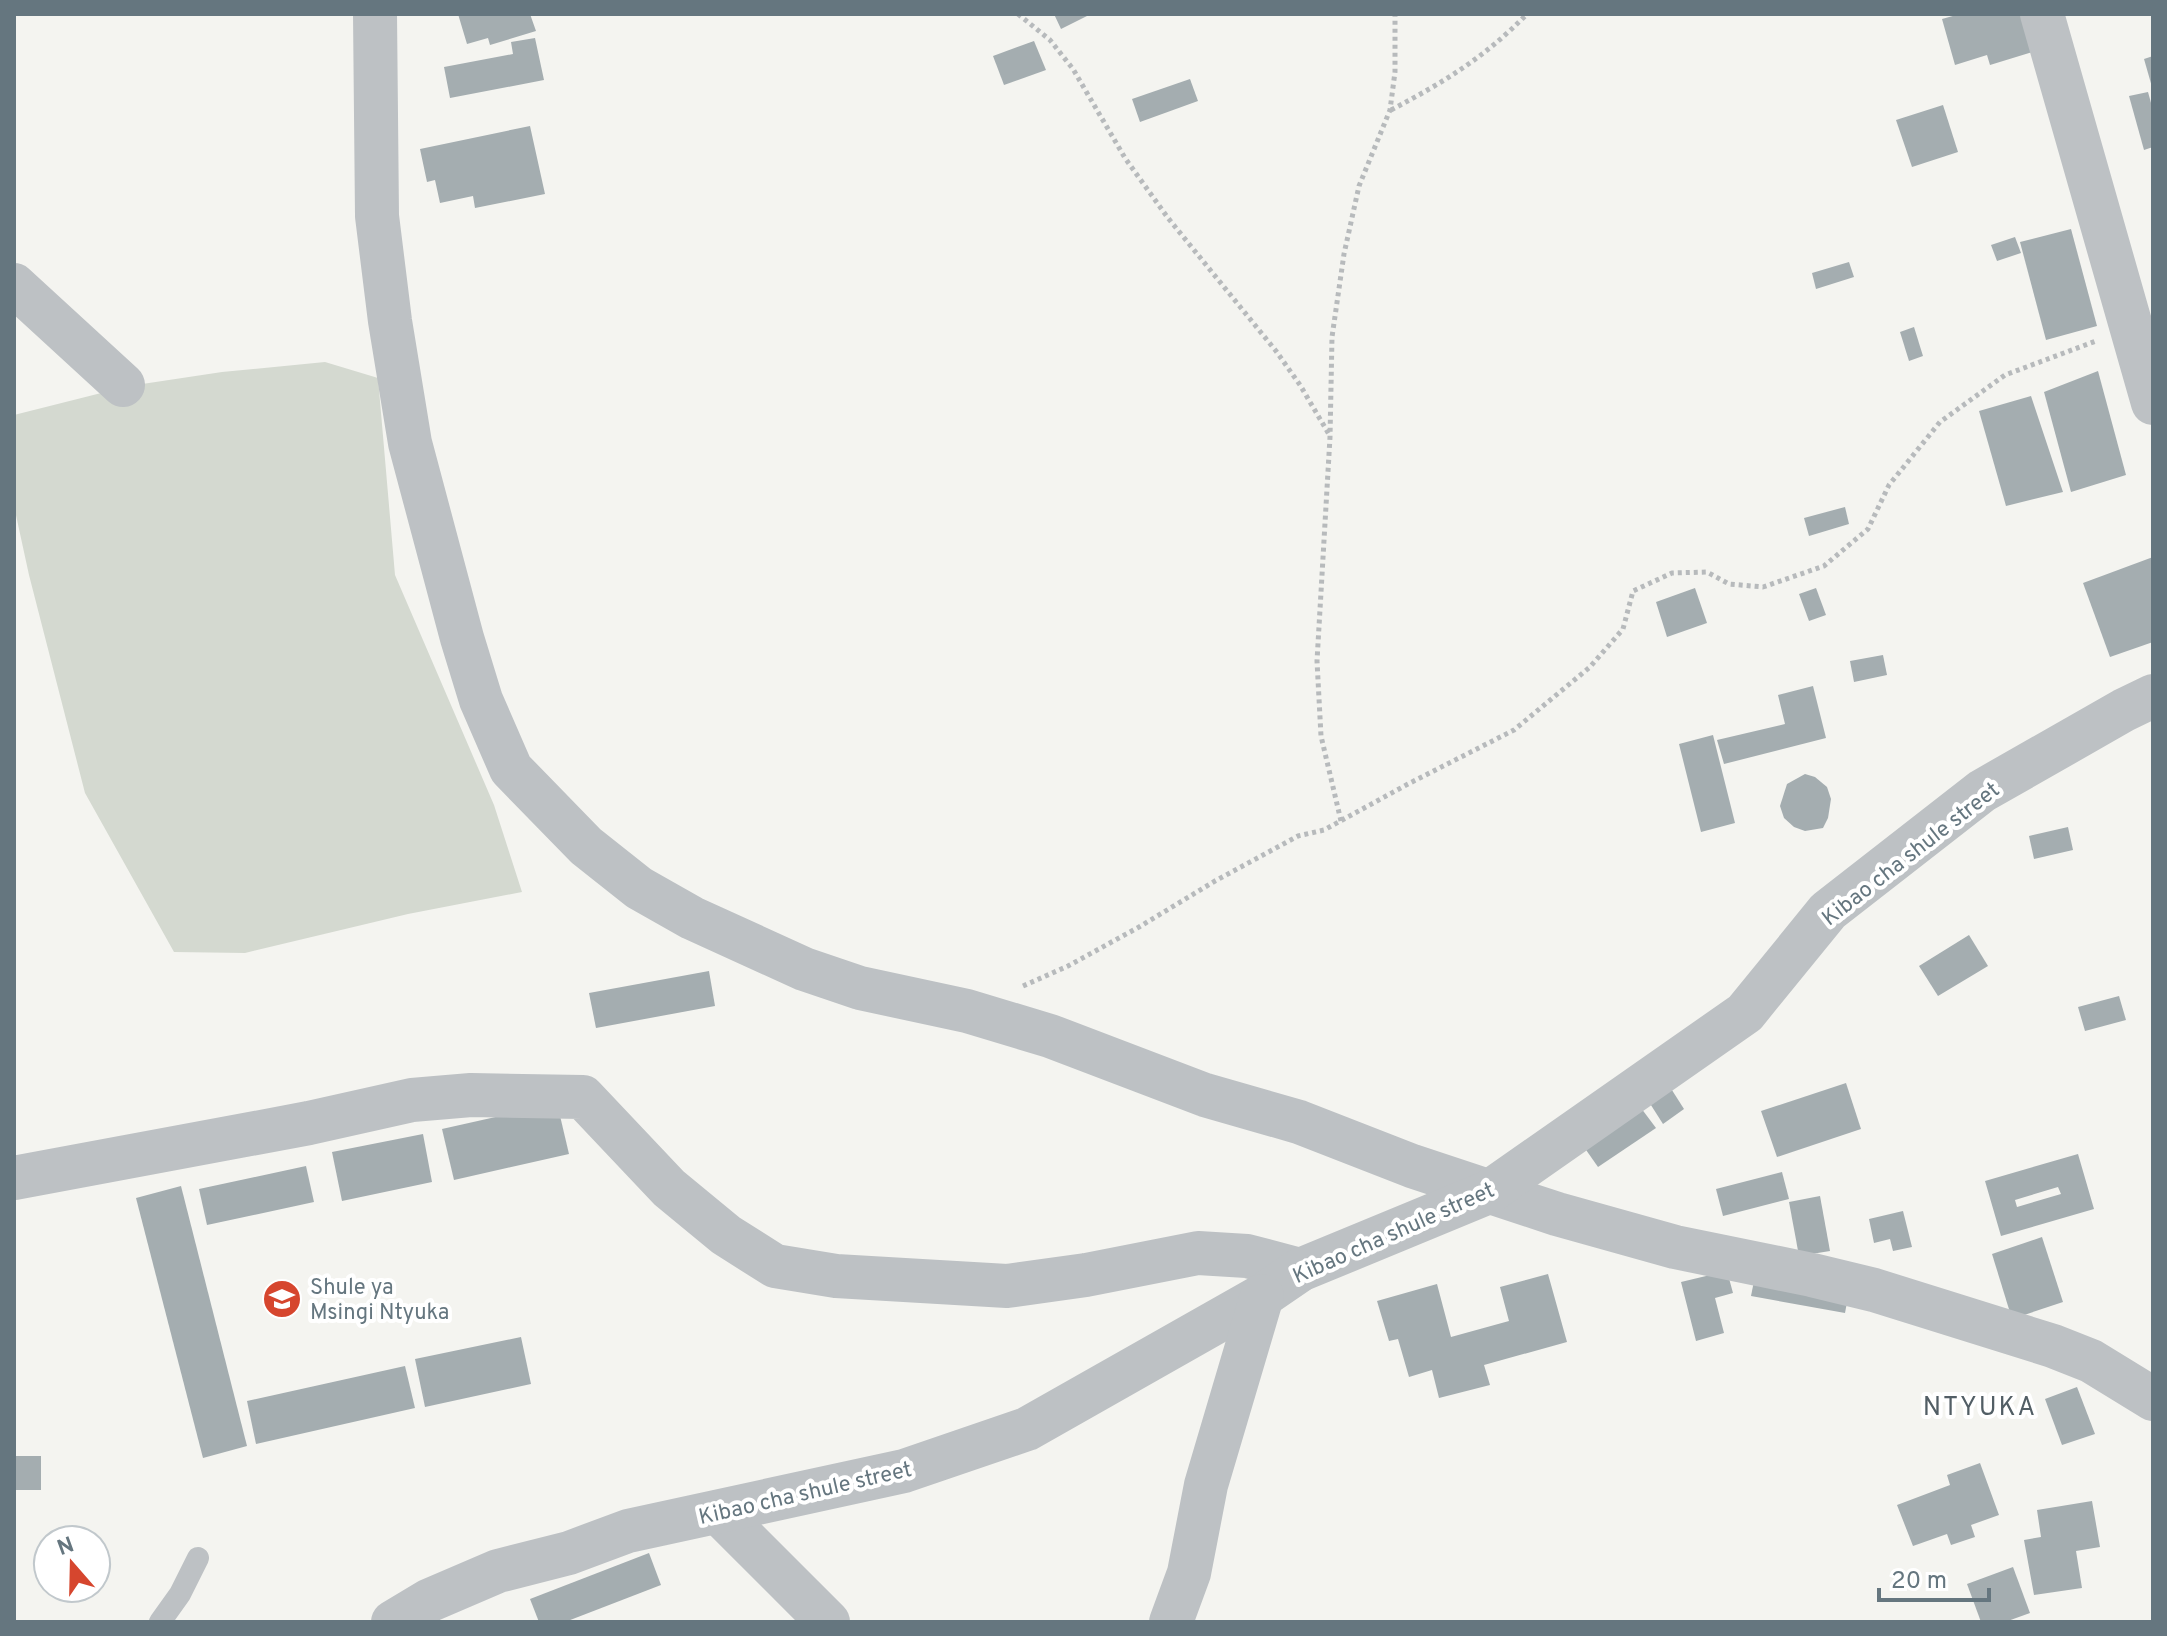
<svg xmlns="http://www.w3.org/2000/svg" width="2167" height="1636" font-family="Overpass,sans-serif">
  <rect width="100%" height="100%" fill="#f4f4f0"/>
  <polygon fill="#d4d9d0" points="325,362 378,378 395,575 494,805 522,892 408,914 245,953 174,952 85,793 29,575 14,506 14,415 129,386 222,372"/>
  <g fill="#a4adb0" fill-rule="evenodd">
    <polygon points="458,14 530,14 536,31 490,45 488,38 467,44"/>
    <polygon points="1054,14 1091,14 1061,29"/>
    <polygon points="1960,14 2025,14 2036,51 1990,65 1987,55 1955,65 1942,19"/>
    <polygon points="535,38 544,80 450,98 444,67 513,54 511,42"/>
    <polygon points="1034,41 1046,70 1004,85 993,56"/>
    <polygon points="2153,56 2153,86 2152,87 2144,59"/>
    <polygon points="1190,79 1198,101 1140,122 1132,99"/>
    <polygon points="2148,92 2153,110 2153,147 2144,150 2129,96"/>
    <polygon points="1943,105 1958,152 1912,167 1896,120"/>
    <polygon points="530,126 545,194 475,208 473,196 440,203 435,180 427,182 420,149"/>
    <polygon points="2071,229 2097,326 2046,340 2020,242"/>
    <polygon points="2015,237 2021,253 1997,261 1991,245"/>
    <polygon points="1849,262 1854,277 1816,289 1812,273"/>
    <polygon points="1914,327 1923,356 1909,361 1900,332"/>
    <polygon points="2098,371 2126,475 2071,492 2044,392"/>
    <polygon points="2031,396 2063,492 2006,506 1979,411"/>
    <polygon points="1845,507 1849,524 1809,536 1804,518"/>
    <polygon points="2153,557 2153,642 2110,657 2083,583"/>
    <polygon points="1695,588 1707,623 1667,637 1656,602"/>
    <polygon points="1816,588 1826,615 1809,621 1799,594"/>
    <polygon points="1883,655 1887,675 1854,682 1850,661"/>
    <polygon points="1813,686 1826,738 1724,764 1717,740 1785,724 1778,695"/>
    <polygon points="1713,735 1735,823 1701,832 1679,744"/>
    <polygon points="1805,774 1815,777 1827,787 1831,799 1828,818 1823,828 1805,831 1794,827 1784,818 1780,806 1787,784"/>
    <polygon points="2068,827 2073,850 2034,859 2029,836"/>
    <polygon points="1969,935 1988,966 1938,996 1919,966"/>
    <polygon points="709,971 715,1006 596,1028 589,993"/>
    <polygon points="2119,996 2126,1020 2085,1031 2078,1007"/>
    <polygon points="1846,1083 1861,1129 1777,1157 1761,1111"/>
    <polygon points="1670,1087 1684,1109 1663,1124 1649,1102"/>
    <polygon points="557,1103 569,1154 454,1180 442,1129"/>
    <polygon points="1641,1108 1656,1128 1598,1167 1584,1147"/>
    <polygon points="423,1134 432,1182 342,1201 332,1152"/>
    <path d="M2078,1154L2094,1209L2001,1236L1985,1181ZM2058,1187L2061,1194L2017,1207L2015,1200Z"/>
    <polygon points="306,1166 314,1202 207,1225 199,1189"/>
    <polygon points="1782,1172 1789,1199 1723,1216 1716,1189"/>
    <polygon points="181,1186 247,1446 203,1458 136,1198"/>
    <polygon points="1820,1196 1830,1251 1799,1256 1789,1202"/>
    <polygon points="1903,1211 1912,1247 1893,1251 1890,1239 1874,1243 1869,1219"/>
    <polygon points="2042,1237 2063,1302 2012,1319 1992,1254"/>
    <polygon points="1727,1271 1733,1293 1715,1298 1724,1333 1696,1341 1681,1282"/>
    <polygon points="1756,1271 1850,1287 1845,1313 1751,1296"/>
    <polygon points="1548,1274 1567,1342 1484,1365 1490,1385 1439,1398 1432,1370 1409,1377 1398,1339 1389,1341 1377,1301 1437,1284 1451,1337 1509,1321 1500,1287"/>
    <polygon points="521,1337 531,1384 425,1407 415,1359"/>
    <polygon points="405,1366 415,1408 256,1444 247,1401"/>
    <polygon points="2077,1387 2095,1434 2062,1445 2045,1399"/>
    <rect x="14" y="1456" width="27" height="34"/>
    <polygon points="1980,1463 1999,1515 1971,1525 1975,1537 1951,1545 1947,1534 1913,1546 1897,1505 1950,1485 1947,1475"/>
    <polygon points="2092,1501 2100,1547 2076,1551 2082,1588 2034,1595 2024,1540 2041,1537 2037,1510"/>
    <polygon points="649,1553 661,1585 565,1622 539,1622 530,1599"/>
    <polygon points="2013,1567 2030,1613 2005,1622 1981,1622 1967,1584"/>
  </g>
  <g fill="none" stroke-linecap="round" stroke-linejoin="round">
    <g stroke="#b7babc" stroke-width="5" stroke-dasharray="4 4" stroke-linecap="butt">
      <polyline points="1018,14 1050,40 1073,69 1125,158 1168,218 1276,351 1300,385 1330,436"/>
      <path d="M1391,110C1444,82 1484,58 1527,14"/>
      <polyline points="1341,821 1321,736 1317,661 1330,437 1332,337 1344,254 1359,186 1390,110 1395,72 1395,14"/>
      <polyline points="1023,986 1068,966 1139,927 1215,881 1298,836 1324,830 1408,784 1514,730 1590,667 1623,629 1633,591 1672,573 1707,572 1729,584 1763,587 1824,566 1868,529 1889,485 1940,422 2005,375 2096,341"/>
    </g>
    <polyline stroke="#bdc1c4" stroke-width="22" points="160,1622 180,1594 198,1558"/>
    <g stroke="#bdc1c4" stroke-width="44">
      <polyline points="375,14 377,216 390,321 410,443 462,638 481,700 511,769 586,846 639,888 692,918 804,969 860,988 967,1011 1050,1036 1205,1095 1299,1122 1412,1166 1557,1214 1675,1247 1812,1275 1874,1290 2053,1346 2091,1361 2153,1399"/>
      <polyline points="2042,14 2153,403"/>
      <polyline points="14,285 123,385"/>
      <polyline points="14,1178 309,1123 412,1100 471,1095 583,1097 669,1188 726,1235 775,1266 836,1276 1007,1286 1086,1275 1198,1253 1247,1256 1300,1270"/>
      <polyline points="718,1512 828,1622"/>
      <polyline points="393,1622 428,1601 498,1571 569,1553 628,1531 904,1471 1027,1429 1262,1296 1300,1270 1489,1192 1745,1013 1828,911 1982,791 2124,710 2153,696"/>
      <polyline points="1171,1622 1189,1573 1206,1485 1262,1296"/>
    </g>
  </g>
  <defs>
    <g id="school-disc" transform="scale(2)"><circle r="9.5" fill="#d6462e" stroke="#fff"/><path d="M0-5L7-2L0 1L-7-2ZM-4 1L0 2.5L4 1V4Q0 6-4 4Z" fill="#fff"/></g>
  </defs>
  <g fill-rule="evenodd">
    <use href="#school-disc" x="282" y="1299"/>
  </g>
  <g text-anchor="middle" stroke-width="8" stroke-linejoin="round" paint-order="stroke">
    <g font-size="22" fill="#65767f" stroke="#fff">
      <text transform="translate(1910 853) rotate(-38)" y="8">Kibao cha shule street</text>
      <text transform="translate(1393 1232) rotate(-24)" y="8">Kibao cha shule street</text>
      <text transform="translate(805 1492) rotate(-13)" y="8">Kibao cha shule street</text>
    </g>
    <g font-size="22" fill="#65767f" stroke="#fff" text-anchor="start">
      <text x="310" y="1294">Shule ya<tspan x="310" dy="25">Msingi Ntyuka</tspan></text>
    </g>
    <g font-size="26" letter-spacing="2" fill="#525e65" stroke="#fff">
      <text x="1980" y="1415">NTYUKA</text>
    </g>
  </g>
  <rect width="2167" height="1636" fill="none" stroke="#65767f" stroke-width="32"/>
  <g transform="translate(72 1564) rotate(340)"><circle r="38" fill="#ffffff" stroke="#c1c8cc" stroke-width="2"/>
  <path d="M0-6L14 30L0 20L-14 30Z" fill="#d6462e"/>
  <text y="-12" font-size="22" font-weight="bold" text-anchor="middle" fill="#65767f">N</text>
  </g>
  <path d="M1879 1588v12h110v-12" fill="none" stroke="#65767f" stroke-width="4"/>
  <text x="1891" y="1588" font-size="24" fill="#65767f" stroke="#ffffff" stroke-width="6" paint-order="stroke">20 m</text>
</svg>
